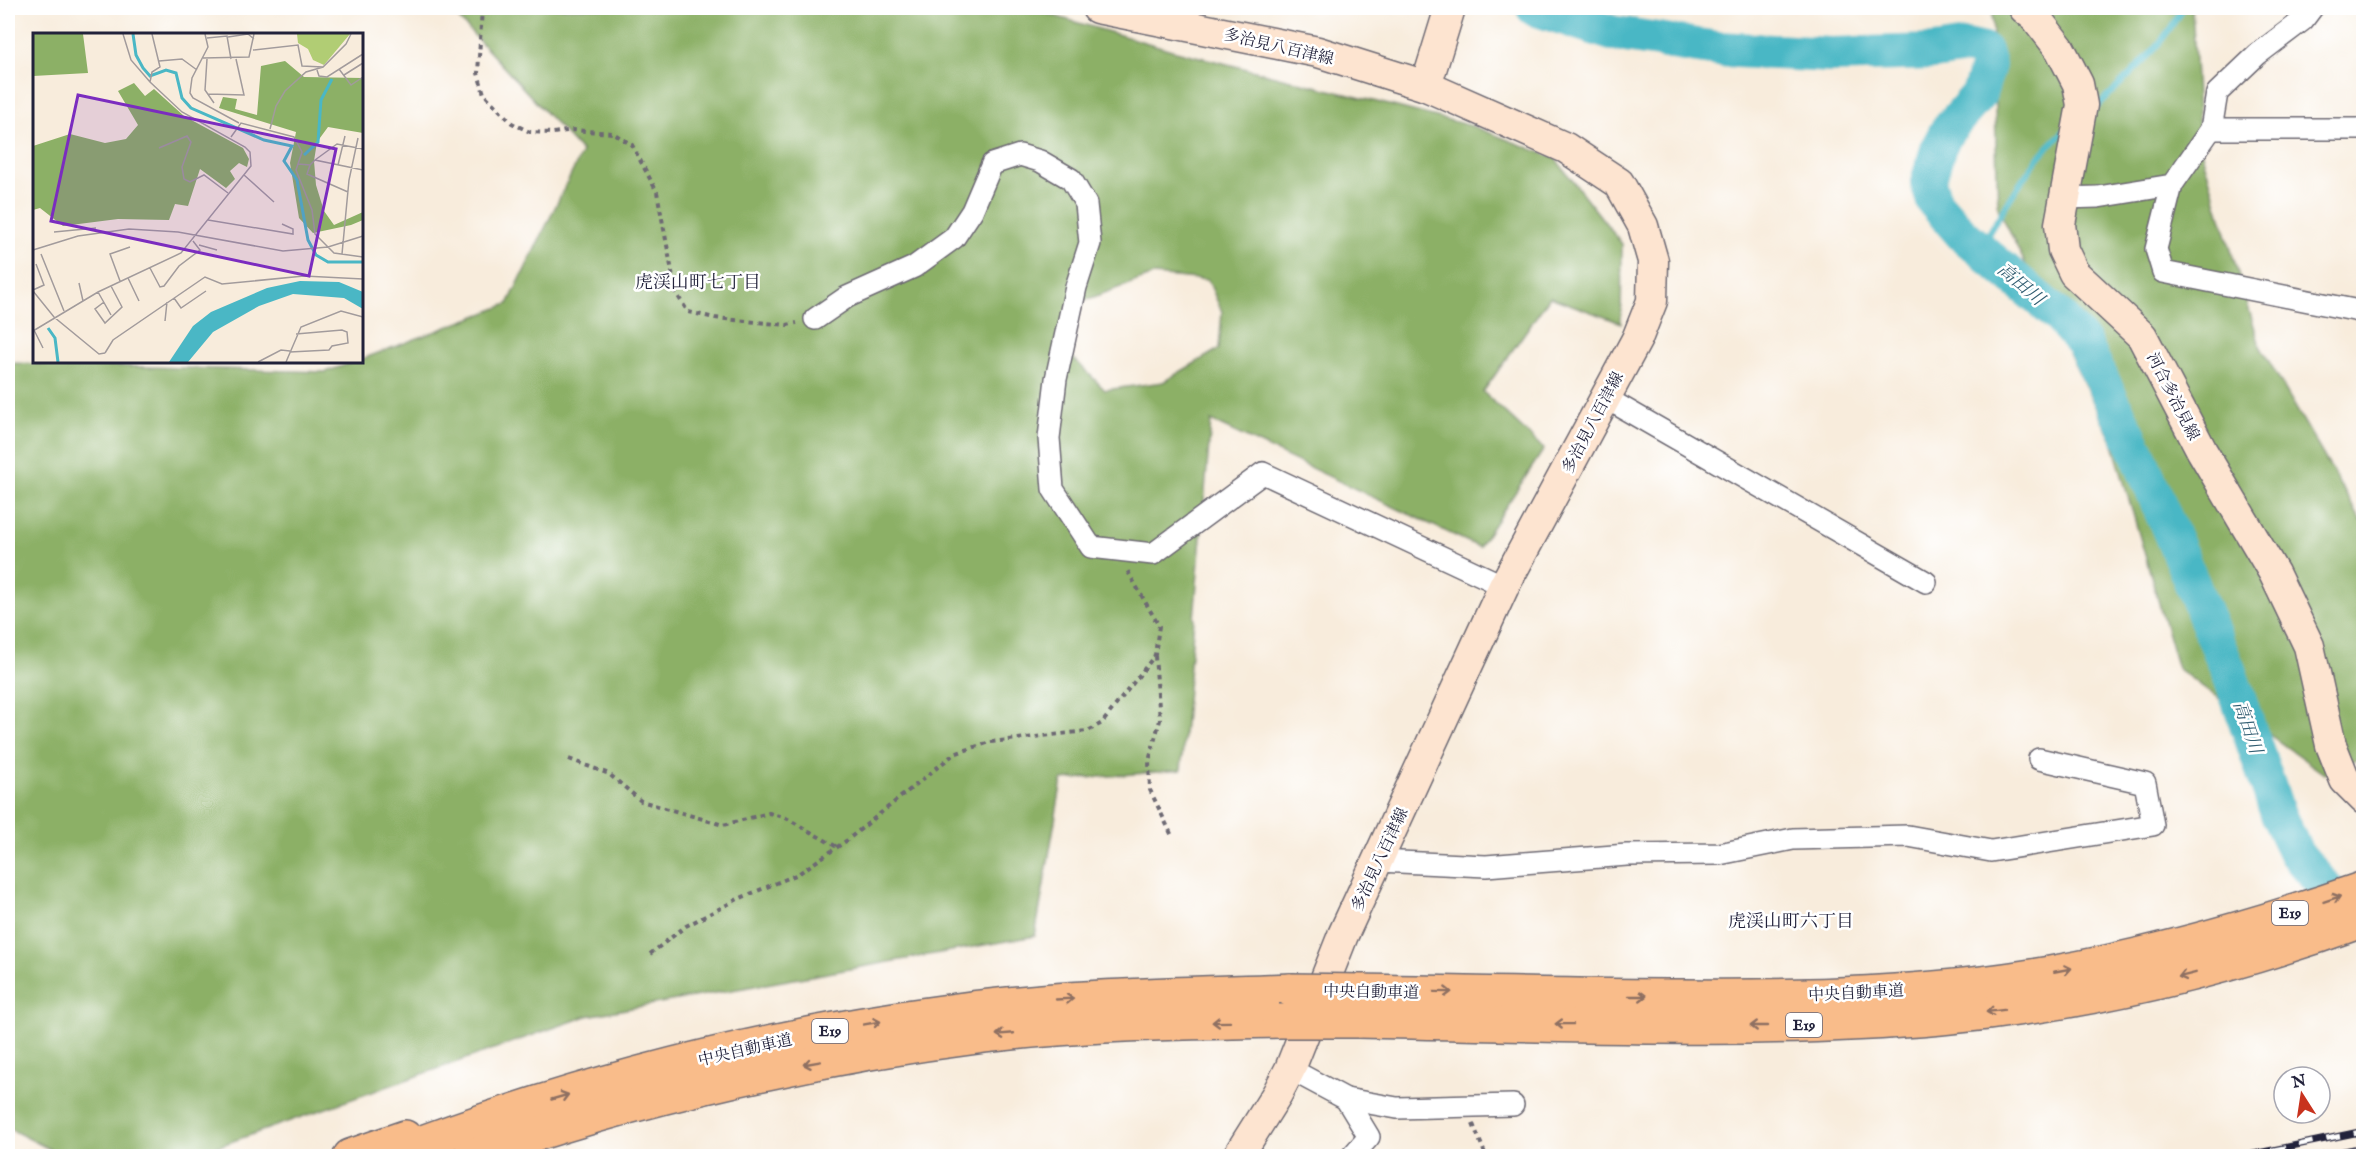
<svg xmlns="http://www.w3.org/2000/svg" width="2371" height="1164" font-family="'IM FELL English','Noto Serif JP',serif">
  <rect width="100%" height="100%" fill="#fff"/>
  <filter id="ink" filterUnits="userSpaceOnUse"><feTurbulence type="fractalNoise" baseFrequency=".0167" numOctaves="2"/><feDisplacementMap in="SourceGraphic" scale="12" xChannelSelector="R" yChannelSelector="G"/><feConvolveMatrix kernelMatrix="1 2 1 2 8 2 1 2 1" color-interpolation-filters="sRGB"/></filter>
  <filter id="wash" filterUnits="userSpaceOnUse"><feTurbulence type="fractalNoise" baseFrequency=".008" numOctaves="4" result="noise"/><feDisplacementMap in="SourceGraphic" scale="24" xChannelSelector="R" yChannelSelector="G"/><feGaussianBlur stdDeviation="1.35" result="paint"/><feColorMatrix in="noise" values="0 0 0 0 0 0 0 0 0 0 0 0 0 0 0 0 0 1.4 0 .05"/><feComposite in="paint" operator="in"/></filter>
  <g filter="url(#wash)">
    <rect width="100%" height="100%" fill="#f8ecdc"/>
    <g fill="#8cb066" stroke="#576950" stroke-width="1.5" fill-rule="evenodd">
      <path d="M449,8H1027L1172,50L1472,126L1555,158L1622,244L1621,323L1550,297L1483,392L1544,449L1479,547L1211,421L1181,770L1062,780L1035,936L587,1016L191,1156H63L8,1128V363L325,372L354,362H362V359L508,304L582,152ZM1153,275L1208,280L1222,312L1219,349L1163,382L1105,390L1066,351L1083,301Z"/>
      <polygon points="1992,8 2192,8 2200,147 2260,346 2363,524 2363,757 2324,774 2178,669 2112,441 1998,208"/>
    </g>
    <g fill="none" stroke-linecap="round" stroke-linejoin="round">
      <g stroke="#4ab7c5" stroke-width="6">
        <path d="M2093,111C2124,79 2163,48 2182,8"/>
        <path d="M1980,247C2004,210 2033,155 2067,129"/>
      </g>
      <polyline stroke="#4ab7c5" stroke-width="36" points="1534,8 1612,33 1718,49 1831,55 1934,52 1966,47 1984,51 1988,65 1979,94 1947,131 1939,146 1928,182 1934,202 1962,234 2059,316 2084,344 2137,452 2229,672 2279,817 2296,853 2355,923"/>
    </g>
  </g>
  <g filter="url(#ink)">
    <g fill="none" stroke-linecap="round" stroke-linejoin="round">
      <g stroke="#6d6973" stroke-width="24">
        <g id="minor">
          <polyline points="2312,8 2303,20 2258,54 2217,93 2211,129 2364,129"/>
          <polyline points="2172,185 2156,249 2163,272 2364,312"/>
          <polyline points="2064,198 2098,197 2172,185 2211,129"/>
          <polyline points="815,319 847,297 914,267 954,238 972,211 992,164 1020,155 1040,161 1071,179 1086,204 1090,243 1076,287 1056,379 1049,438 1053,489 1091,547 1153,554 1263,473 1504,586"/>
          <polyline points="1604,397 1926,582"/>
          <polyline points="1378,861 1486,866 1627,855 1719,854 1793,839 1908,836 1991,851 2153,825 2145,783 2039,759"/>
          <polyline points="1290,1069 1346,1099 1369,1137 1352,1156"/>
          <polyline points="1346,1099 1397,1108 1513,1105"/>
        </g>
      </g>
      <g stroke="#6d6973" stroke-width="33">
        <g id="secondary">
          <polyline points="1097,8 1318,52 1426,86 1566,148 1619,183 1643,226 1653,261 1652,301 1637,339 1504,586 1343,935 1290,1069 1277,1094 1238,1156"/>
          <polyline points="2024,8 2036,18 2060,49 2078,84 2082,105 2060,224 2063,250 2074,273 2142,336 2202,451 2274,573 2309,646 2331,745 2345,780 2364,799"/>
          <polyline points="1426,86 1450,8"/>
        </g>
      </g>
      <g stroke="#6d6973" stroke-width="36">
        <g id="motorway">
          <path d="M1364,991C1470,993 1577,996 1684,996C1806,997 1929,994 2050,973C2157,954 2261,924 2364,888"/>
          <path d="M1358,1021C1552,1024 1748,1035 1941,1018C2085,1005 2228,970 2364,920"/>
          <polyline points="350,1156 405,1137"/>
          <path d="M385,1156C568,1086 762,1035 956,1010C1067,995 1179,994 1291,990"/>
          <path d="M470,1156C637,1098 810,1058 985,1036C1083,1024 1181,1023 1279,1021"/>
        </g>
      </g>
      <g stroke="#6d6973" stroke-width="4" stroke-dasharray="4.5 4.5" stroke-linecap="butt">
        <polyline points="482,8 478,73 484,94 512,123 530,132 553,133 573,130 613,133 632,145 657,192 676,293 688,312 715,318 787,325 797,323"/>
        <polyline points="1155,656 1160,720 1149,761 1150,790 1173,838"/>
        <polyline points="569,759 609,774 641,801 723,825 769,813 786,818 837,847"/>
        <polyline points="650,954 686,926 738,899 798,874 846,841 954,754 990,742 1088,731 1102,723 1155,655 1159,626 1127,570"/>
        <polyline points="1473,1124 1486,1156"/>
      </g>
      <use href="#minor" stroke="#fff" stroke-width="21"/>
      <use href="#secondary" stroke="#fde4d0" stroke-width="30"/>
      <use href="#motorway" stroke="#f9bc8a" stroke-width="33"/>
      <g stroke="#22223b" stroke-width="7">
        <g id="rail">
          <polyline points="2244,1156 2364,1131"/>
          <polyline points="2320,1156 2364,1147"/>
        </g>
      </g>
      <use href="#rail" stroke="#fff" stroke-width="4.5" stroke-dasharray="14" stroke-linecap="butt"/>
      <g stroke="#6d6973" stroke-width="36" stroke-linecap="butt">
        <g id="motorway-bridge">
          <polyline points="1291,990 1364,991"/>
          <polyline points="1279,1021 1358,1021"/>
        </g>
      </g>
      <use href="#motorway-bridge" stroke="#f9bc8a" stroke-width="33"/>
    </g>
    <defs><path id="oneway-shaft" d="M-6 0H5M1.5-3L5.5 0L1.5 3" fill="none" stroke-width="1.6" stroke-linecap="round" stroke-linejoin="round" transform="scale(1.5)"/></defs>
    <g stroke="#8e6f62">
      <use href="#oneway-shaft" transform="translate(2332 899) rotate(-19)"/>
      <use href="#oneway-shaft" transform="translate(2063 970) rotate(-11)"/>
      <use href="#oneway-shaft" transform="translate(2187 975) rotate(166)"/>
      <use href="#oneway-shaft" transform="translate(1443 992) rotate(1)"/>
      <use href="#oneway-shaft" transform="translate(1638 996)"/>
      <use href="#oneway-shaft" transform="translate(1065 999) rotate(-3)"/>
      <use href="#oneway-shaft" transform="translate(1995 1011) rotate(173)"/>
      <use href="#oneway-shaft" transform="translate(1221 1022) rotate(179)"/>
      <use href="#oneway-shaft" transform="translate(872 1023) rotate(-10)"/>
      <use href="#oneway-shaft" transform="translate(1564 1024) rotate(-179)"/>
      <use href="#oneway-shaft" transform="translate(1759 1026) rotate(180)"/>
      <use href="#oneway-shaft" transform="translate(1005 1034) rotate(175)"/>
      <use href="#oneway-shaft" transform="translate(812 1063) rotate(170)"/>
      <use href="#oneway-shaft" transform="translate(560 1097) rotate(-16)"/>
    </g>
  </g>
  <g text-anchor="middle" stroke-width="5" stroke-linejoin="round" paint-order="stroke">
    <g fill="#fff" stroke="#646476" stroke-width="1.5">
      <rect x="2272" y="901" width="36" height="24" rx="4.5"/>
      <rect x="1786" y="1013" width="36" height="24" rx="4.5"/>
      <rect x="812" y="1019" width="36" height="24" rx="4.5"/>
    </g>
    <g font-size="15" font-weight="bold" fill="#22223b">
      <text x="2290" y="918">E19</text>
      <text x="1804" y="1030">E19</text>
      <text x="830" y="1036">E19</text>
    </g>
    <g font-size="16" fill="#22223b" stroke="#fff">
      <text transform="translate(1279 46) rotate(13)" y="6">多治見八百津線</text>
      <text transform="translate(2174 396) rotate(63)" y="6">河合多治見線</text>
      <text transform="translate(1592 422) rotate(-62)" y="6">多治見八百津線</text>
      <text transform="translate(1379 859) rotate(-65)" y="6">多治見八百津線</text>
      <text transform="translate(1371 991) rotate(1)" y="6">中央自動車道</text>
      <text transform="translate(1856 992) rotate(-3)" y="6">中央自動車道</text>
      <text transform="translate(745 1049) rotate(-13)" y="6">中央自動車道</text>
    </g>
    <g font-size="18" fill="#22223b" stroke="#fff">
      <text x="698" y="288">虎渓山町七丁目</text>
      <text x="1791" y="927">虎渓山町六丁目</text>
    </g>
    <g font-size="18" font-style="italic" fill="#325e72" stroke="#fff">
      <text transform="translate(2021 284) rotate(40)" y="6">高田川</text>
      <text transform="translate(2248 727) rotate(71)" y="6">高田川</text>
    </g>
  </g>
  <g transform="translate(33 33)">
    <rect width="330" height="330" fill="#f8ecdc"/>
    <path d="M264,1H317L291,32L280,27L275,16L265,10Z" fill="#b1cd74"/>
    <path d="M0,1H50L55,40L0,43ZM252,28L271,44L330,45V100L295,94L284,109L281,128L283,152L291,178L301,192L330,179V187L318,192L280,200L266,185L257,130L263,99L186,75L190,64L204,66L202,76L224,82L228,33ZM101,50L112,63L121,56L151,83L210,115L216,126L214,134L206,130L197,138L202,146L193,155L167,136L155,173L142,171L136,187L85,186L30,193L7,175L0,177V113L37,101L72,110L93,106L105,92L85,58Z" fill="#8cb066"/>
    <path d="M267,248L306,249L330,259V276L311,265L260,261L226,273L180,299L155,329H136L160,293L178,279L234,255Z" fill="#4ab7c5"/>
    <path fill="none" stroke="#4ab7c5" stroke-width="3" d="M100,1L103,22L110,35L117,43L133,37L143,40L149,65L158,75L231,107L259,113L251,128L264,147L275,207L283,222L295,229H330M271,122L285,109L288,67L299,46M15,295L22,305L25,329"/>
    <path fill="none" stroke="#a29b9c" stroke-width="1.5" d="M172,1L175,14L159,45L157,60L160,65L206,90M195,4L215,1L221,6M174,5L194,3L198,26M220,17L265,12L269,33L290,34M170,25L216,24L221,1M174,26L172,57L181,70M126,28L149,26L164,37M306,36L318,52L330,44M284,37L286,43L294,44L330,21M311,42L330,30M117,49L119,39L127,34L119,1M175,61L211,62L203,26M237,96L243,73L252,58L273,39L290,34L313,11L318,1M198,104L208,90L261,104L269,119L263,137L279,177L282,201L301,220L330,224M126,115L154,103L158,109L149,134L151,146L157,149L171,142L195,160M330,116L304,111L282,127L330,137M265,131L277,132L282,127M277,132L274,141L315,159M305,132L312,103M211,142L241,169M175,187L260,201V196L249,191M21,199L63,195M166,212L184,217M0,217L45,203L96,196L145,199L250,218L295,214L330,203M8,221L31,278M309,221L316,147L325,105M117,235L127,254L131,253L146,233L167,217L160,208M95,245L106,268M87,248L77,221L97,214M46,250L50,268M0,257L11,252L3,231M0,258L21,284L66,321L72,320M65,259L78,282M141,265L148,275L173,258M71,269L62,276L72,290L89,274L78,253M132,288L134,269M1,297L10,315M0,298L65,259L148,220L218,133L217,119L212,114L149,79L117,49L98,27L90,1M257,319L296,317L299,313L315,310L314,299L309,297L263,301M72,320L80,307L172,244L189,251L271,243L330,246M225,329L248,317L257,318M253,329L268,294L308,278L330,284"/>
    <path fill="#7b2cbf" fill-opacity="0.15" stroke="#7b2cbf" stroke-width="3" d="M45,62L303,116L276,243L18,188Z"/>
    <rect width="330" height="330" fill="none" stroke="#22223b" stroke-width="3"/>
  </g>
  <rect width="2371" height="1164" fill="none" stroke="#fff" stroke-width="30"/>
  <g transform="translate(2302 1095) rotate(348)"><circle r="28" fill="#ffffff" stroke="#a7a7b1" stroke-width="1.5"/>
  <path d="M0-4.5L10 22L0 15L-10 22Z" fill="#c8321e"/>
  <text y="-9" font-size="16" font-weight="bold" text-anchor="middle" fill="#22223b">N</text>
  </g>
</svg>
